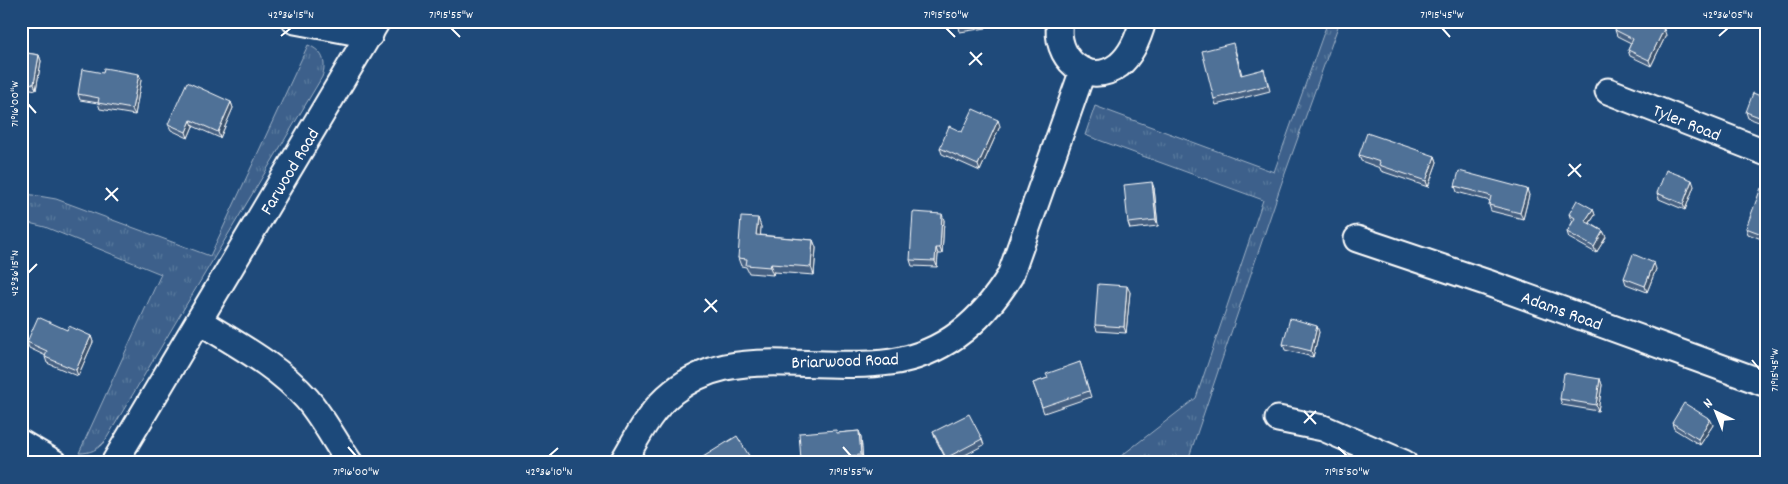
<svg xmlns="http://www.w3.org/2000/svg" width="1788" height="484" font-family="Dekko,sans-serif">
  <defs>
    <pattern id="park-tufts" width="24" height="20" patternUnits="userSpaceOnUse" patternTransform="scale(1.25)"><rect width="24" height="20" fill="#3c618b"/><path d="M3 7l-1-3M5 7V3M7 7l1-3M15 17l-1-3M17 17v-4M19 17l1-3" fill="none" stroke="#59799c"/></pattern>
  </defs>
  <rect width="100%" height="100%" fill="#1f4a7a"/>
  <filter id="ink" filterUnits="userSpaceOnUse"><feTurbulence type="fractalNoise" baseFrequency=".02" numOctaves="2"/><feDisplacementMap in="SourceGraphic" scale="10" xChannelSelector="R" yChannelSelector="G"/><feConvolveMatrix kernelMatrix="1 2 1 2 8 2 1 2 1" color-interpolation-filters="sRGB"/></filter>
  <g filter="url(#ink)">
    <g fill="url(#park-tufts)" stroke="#9eb0c5">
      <polygon points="1328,21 1340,21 1282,182 1187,463 1112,463 1196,398 1263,200 1085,135 1095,106 1274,172"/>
      <path d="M308,45C323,51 327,62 322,77L105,441C97,450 91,453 79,453L161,274L45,227L21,221V193L56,199L210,256Z"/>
    </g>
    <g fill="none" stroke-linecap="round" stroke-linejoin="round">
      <g stroke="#fff" stroke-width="29">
        <g id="street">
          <polyline points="295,21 370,35"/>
          <path d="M1060,21C1053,57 1087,89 1119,65C1131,55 1139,36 1143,21"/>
          <polyline points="1608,91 1767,153"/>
          <polyline points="1357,239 1488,283 1767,384"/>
          <path d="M199,321C236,344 278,366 307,399C324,419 335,442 350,463"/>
          <polyline points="1278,419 1323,428 1404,463"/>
          <polyline points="21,443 55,463"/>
          <polyline points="114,463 377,21"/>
          <path d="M622,463C637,438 649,411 673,392C707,365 742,362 784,363C819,363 856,367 891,362C945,354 982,321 1010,276L1083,70"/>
        </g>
      </g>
      <use href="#street" stroke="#1f4a7a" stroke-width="25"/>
    </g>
    <g fill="#456182" stroke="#fff">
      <polygon points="958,21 985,21 986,28 960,32"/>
      <polygon points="1615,30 1666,35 1651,66 1630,56 1628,50 1631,43 1617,36"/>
      <polygon points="1235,49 1242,75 1266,75 1270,91 1216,105 1214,99"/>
      <polygon points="21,52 39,55 41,61 36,90 21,87"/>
      <polygon points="141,80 135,115 100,109 98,103 80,100 78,94"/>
      <polygon points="1767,87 1767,125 1748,118 1746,112 1763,97"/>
      <polygon points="231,102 233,108 220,138 193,126 188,138 171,130 168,124"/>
      <polygon points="1000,126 980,171 942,154 940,148 962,132"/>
      <polygon points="1359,155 1435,156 1437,162 1428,187 1381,171 1380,168 1361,161"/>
      <polygon points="1455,186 1529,195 1523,219 1491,211 1489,205 1490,201 1457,192"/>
      <polygon points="1694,186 1685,210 1659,199 1657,193"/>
      <polygon points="1154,188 1158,226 1130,229 1128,223"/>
      <polygon points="1767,190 1767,241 1748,234 1746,228"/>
      <polygon points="1593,209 1595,215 1590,223 1603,231 1606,237 1596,253 1569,238 1567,232 1573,221 1571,220 1569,214"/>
      <polygon points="758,218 761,227 760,235 813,240 816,248 814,275 774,272 773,275 749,273 746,267 741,266 738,258"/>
      <polygon points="944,220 942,254 938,254 937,267 912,266 910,260"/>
      <polygon points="1656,269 1647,292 1626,284 1624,278"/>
      <polygon points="1130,292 1126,333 1097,331 1095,325"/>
      <polygon points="67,330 91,336 93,342 78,376 47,363 45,357 46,356 29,348 27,342"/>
      <polygon points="1319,332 1313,357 1285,350 1283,344"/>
      <polygon points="1080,362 1091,397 1044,413 1033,383 1048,378"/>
      <polygon points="1600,379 1602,385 1598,411 1562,405 1560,399"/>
      <polygon points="1710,419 1713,425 1700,445 1674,429 1672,423"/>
      <polygon points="859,431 861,437 863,461 842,463 802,463 801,460 838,433"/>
      <polygon points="933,432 982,439 984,445 950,463 948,463 935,438"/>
    </g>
    <g fill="#384f6a" stroke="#fff">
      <polygon points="1664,29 1666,35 1651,66 1649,60"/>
      <polygon points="39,55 41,61 36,90 34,84"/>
      <polygon points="139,74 141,80 135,115 132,109"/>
      <polygon points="231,102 233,108 220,138 218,132"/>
      <polygon points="191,120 193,126 188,138 186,132"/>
      <polygon points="998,120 1000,126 980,171 978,165"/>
      <polygon points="1435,156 1437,162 1428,187 1426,181"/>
      <polygon points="1692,180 1694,186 1685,210 1683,204"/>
      <polygon points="1152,182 1154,188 1158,226 1156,220"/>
      <polygon points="1527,189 1529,195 1523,219 1520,213"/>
      <polygon points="1593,209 1595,215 1587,227 1585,221"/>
      <polygon points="942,214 944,220 942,254 940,248"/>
      <polygon points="758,218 761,227 760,243 756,235"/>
      <polygon points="1603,231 1606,237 1596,253 1594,247"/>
      <polygon points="813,240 816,248 814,275 811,267"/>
      <polygon points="936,248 938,254 937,267 935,261"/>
      <polygon points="1654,263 1656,269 1647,292 1645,286"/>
      <polygon points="771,264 774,272 773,275 770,267"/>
      <polygon points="1127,286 1130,292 1126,333 1124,327"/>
      <polygon points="1317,326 1319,332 1313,357 1311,351"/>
      <polygon points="91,336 93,342 78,376 76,370"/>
      <polygon points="1600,379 1602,385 1598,411 1596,405"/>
      <polygon points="1710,419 1713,425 1700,445 1698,439"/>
      <polygon points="859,431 861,437 863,461 861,455"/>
      <polygon points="751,459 753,463 745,463"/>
    </g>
    <g fill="#507197" stroke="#fff">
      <polygon points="958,21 983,21 984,22 958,26"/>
      <polygon points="1619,21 1647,21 1664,29 1649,60 1628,50 1633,39 1615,30"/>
      <polygon points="1233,43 1241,75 1264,69 1268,85 1214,99 1202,51"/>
      <polygon points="21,52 39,55 34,84 21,82"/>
      <polygon points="104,68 139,74 132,109 98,103 99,98 78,94 82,69 103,73"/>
      <polygon points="187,82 231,102 218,132 191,120 186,132 168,124"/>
      <polygon points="1767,87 1767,120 1746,112 1753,93 1763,97"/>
      <polygon points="973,109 998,120 978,165 940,148 949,126 962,132"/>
      <polygon points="1367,133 1435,156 1426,181 1379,165 1380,162 1359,155"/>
      <polygon points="1666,170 1692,180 1683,204 1657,193"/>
      <polygon points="1459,171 1527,189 1520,213 1489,205 1491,196 1455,186"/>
      <polygon points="1152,182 1156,220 1128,223 1124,185"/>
      <polygon points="1761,188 1767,190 1767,236 1746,228"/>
      <polygon points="1577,200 1593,209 1585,221 1603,231 1594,247 1567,232 1575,218 1569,214"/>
      <polygon points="913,212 942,214 940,248 936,248 935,261 910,260"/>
      <polygon points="741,217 758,218 756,235 813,240 811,267 771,264 770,267 746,265 747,259 738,258"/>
      <polygon points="1633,254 1654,263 1645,286 1624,278"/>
      <polygon points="1098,284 1127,286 1124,327 1095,325"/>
      <polygon points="38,317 67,330 69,326 91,336 76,370 45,357 47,351 27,342"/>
      <polygon points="1290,318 1317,326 1311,351 1283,344"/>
      <polygon points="1080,362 1089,391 1042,407 1033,383 1048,378 1046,374"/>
      <polygon points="1564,373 1600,379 1596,405 1560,399"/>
      <polygon points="1684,403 1710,419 1698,439 1672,423"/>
      <polygon points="969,414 982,439 946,458 933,432"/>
      <polygon points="836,430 837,433 859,431 861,455 801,460 799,433"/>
      <polygon points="737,436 751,459 745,463 707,463 703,457"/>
    </g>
  </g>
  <path fill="none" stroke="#fff" stroke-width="2" d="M451,28L460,37M946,28L955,37M1442,28L1450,37M281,36L291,28M1719,36L1728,28M970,52L982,65M969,65L982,53M28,104L36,113M1569,164L1581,177M1568,176L1581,164M106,188L118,201M105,200L118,188M28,273L37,264M705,299L717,312M704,312L717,300M1752,360L1760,370M1304,411L1316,424M1304,423L1316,411M348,447L356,456M843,447L851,456M1338,447L1347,456M549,456L558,448"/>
  <g text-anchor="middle" stroke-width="4.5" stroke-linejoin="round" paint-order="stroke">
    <g font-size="18" fill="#fff" stroke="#1f4a7a">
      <text transform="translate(1687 122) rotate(22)" y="6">Tyler Road</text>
      <text transform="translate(289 171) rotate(-59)" y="6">Farwood Road</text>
      <text transform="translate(1562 310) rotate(20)" y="6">Adams Road</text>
      <text transform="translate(845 360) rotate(-2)" y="6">Briarwood Road</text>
    </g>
  </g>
  <rect width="1788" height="484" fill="none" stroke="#1f4a7a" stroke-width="55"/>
  <g transform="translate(1716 412) rotate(317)" stroke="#1f4a7a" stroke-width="4" paint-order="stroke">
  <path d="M0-4L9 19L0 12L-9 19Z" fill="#ffffff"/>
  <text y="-8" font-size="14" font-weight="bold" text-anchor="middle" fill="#ffffff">N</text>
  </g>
  <rect x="28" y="28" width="1732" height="428" fill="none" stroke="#fff" stroke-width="2"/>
  <g font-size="12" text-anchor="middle" fill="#fff">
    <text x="291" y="18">42°36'15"N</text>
    <text x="451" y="18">71°15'55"W</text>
    <text x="946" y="18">71°15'50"W</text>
    <text x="1442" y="18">71°15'45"W</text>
    <text x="1728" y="18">42°36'05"N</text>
    <text transform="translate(14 104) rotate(-90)" y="4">71°16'00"W</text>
    <text transform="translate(14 273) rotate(-90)" y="4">42°36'15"N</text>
    <text transform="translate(1774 370) rotate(-90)" y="4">71°15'45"W</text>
    <text x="356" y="475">71°16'00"W</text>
    <text x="549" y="475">42°36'10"N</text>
    <text x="851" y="475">71°15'55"W</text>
    <text x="1347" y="475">71°15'50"W</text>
  </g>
</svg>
